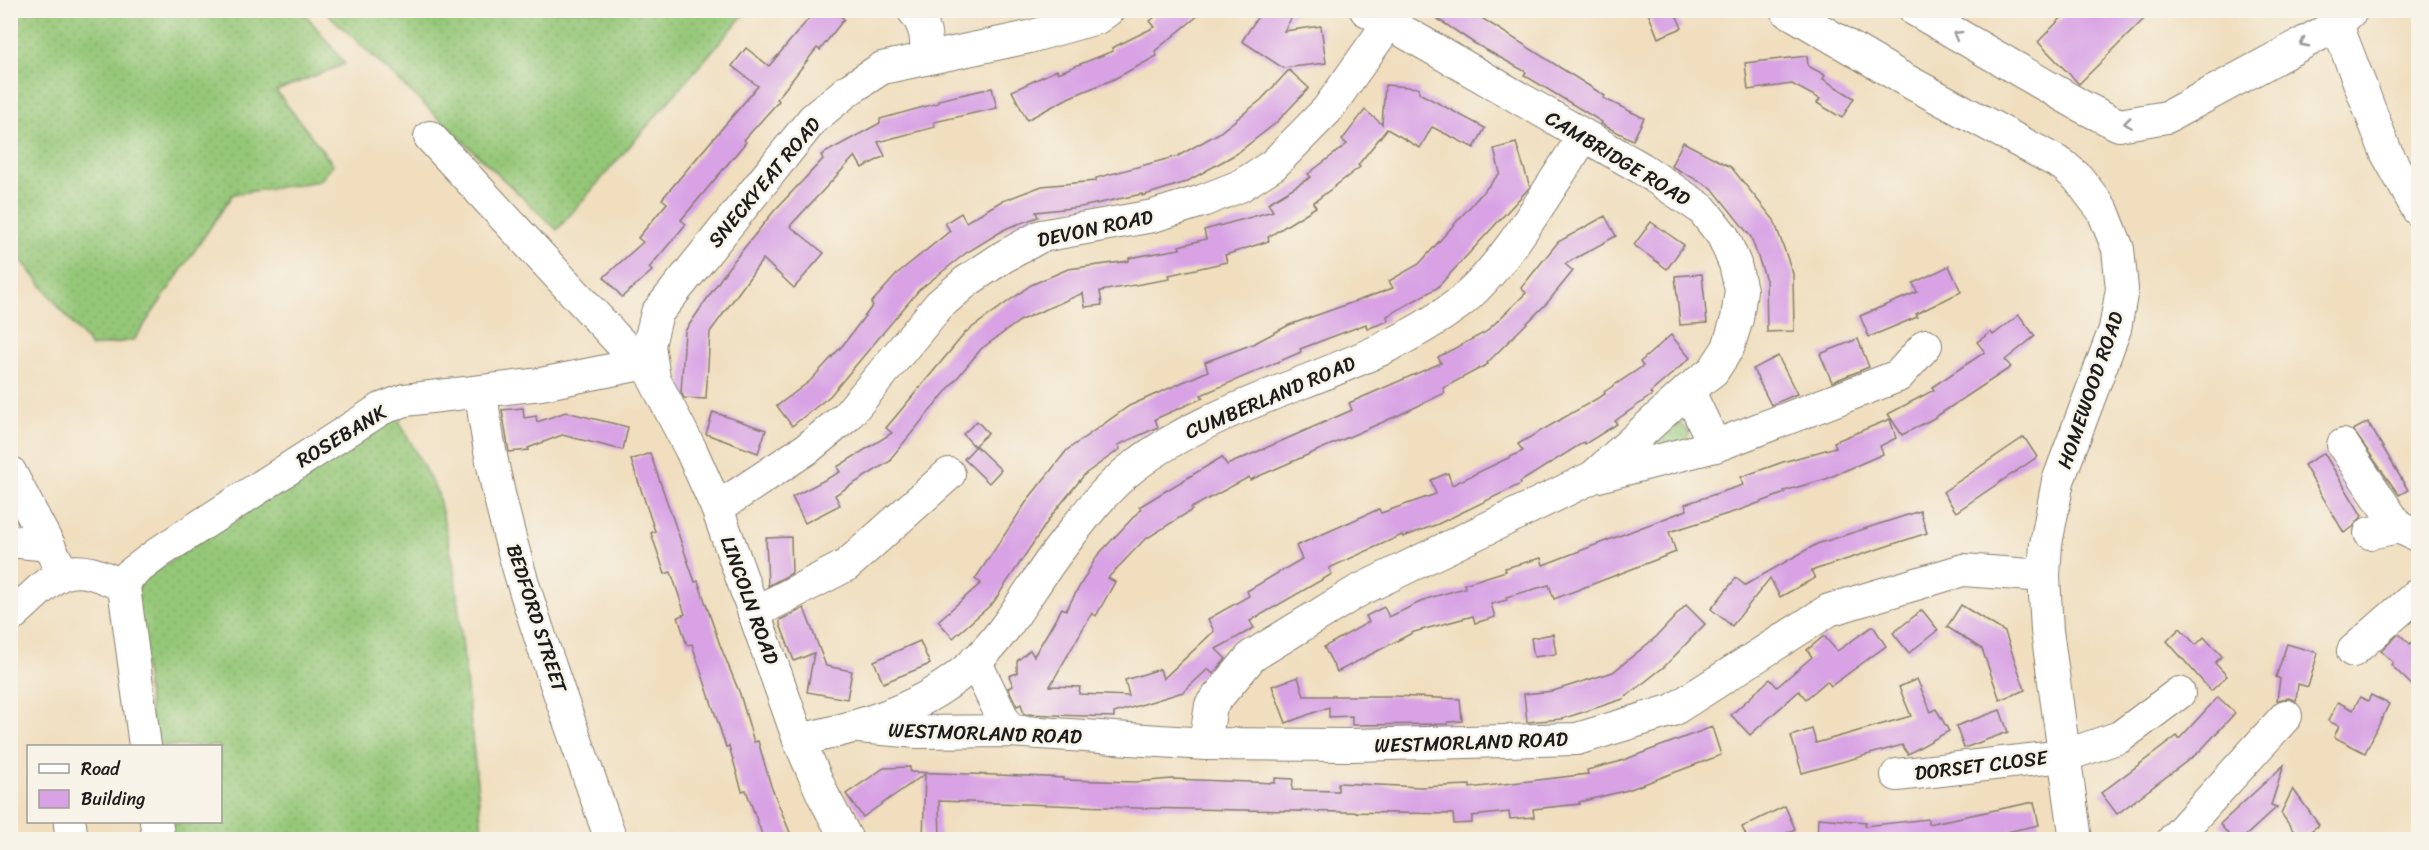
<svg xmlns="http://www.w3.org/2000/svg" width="2429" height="850" font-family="Sriracha,sans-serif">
  <defs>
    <pattern id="grass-dots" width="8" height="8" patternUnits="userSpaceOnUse" patternTransform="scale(1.5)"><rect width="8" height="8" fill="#95c778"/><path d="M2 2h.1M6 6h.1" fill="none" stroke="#80aa67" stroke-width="1.8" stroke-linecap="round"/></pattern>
  </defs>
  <rect width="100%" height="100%" fill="#f7f3e8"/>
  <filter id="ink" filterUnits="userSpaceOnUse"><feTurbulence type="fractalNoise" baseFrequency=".0167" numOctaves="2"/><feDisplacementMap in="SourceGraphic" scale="12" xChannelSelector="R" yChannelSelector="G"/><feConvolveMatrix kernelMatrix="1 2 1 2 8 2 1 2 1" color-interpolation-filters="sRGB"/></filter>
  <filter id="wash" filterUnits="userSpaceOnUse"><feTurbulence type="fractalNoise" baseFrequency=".008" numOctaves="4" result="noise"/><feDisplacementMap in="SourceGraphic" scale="24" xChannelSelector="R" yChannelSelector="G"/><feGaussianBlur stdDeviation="1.35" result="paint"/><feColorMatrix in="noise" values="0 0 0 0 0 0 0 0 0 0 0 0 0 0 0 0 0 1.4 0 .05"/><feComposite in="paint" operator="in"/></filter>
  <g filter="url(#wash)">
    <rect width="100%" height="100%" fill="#f0debe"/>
    <g fill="url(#grass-dots)" stroke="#58724a" stroke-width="1.5">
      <polygon points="11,10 303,11 345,64 276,91 333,164 320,181 233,194 134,340 91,347 11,247"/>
      <polygon points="325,11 747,11 557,230"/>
      <polygon points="394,411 438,494 454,567 483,839 167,839 165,822 220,822 220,746 154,746 136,593 144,579"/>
      <polygon points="1675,419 1688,431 1689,444 1624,461"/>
    </g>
    <g id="blocks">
      <g fill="#d8a2e5">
        <polygon points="816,10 834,10 844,19 820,50 817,48 777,99 779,101 744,140 746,142 681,220 686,224 649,268 652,271 622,297 604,277 643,242 638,238 667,203 662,199 758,86 732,66 746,48 769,66"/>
        <polygon points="1163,10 1205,10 1155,51 1157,56 1112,80 1070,97 1027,120 1012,91 1057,70 1058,73 1113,51 1112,48 1155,27 1150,21"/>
        <polygon points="1262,10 1296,10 1284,31 1321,26 1326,63 1283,68 1242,41"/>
        <polygon points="1424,10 1469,10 1605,96 1603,98 1644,118 1633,140 1601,124 1602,122 1524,75 1526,72 1474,43"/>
        <polygon points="1647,10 1674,10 1682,28 1658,38"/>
        <polygon points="2069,10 2153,10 2079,84 2038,42"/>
        <polygon points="1807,56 1808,66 1825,75 1823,79 1854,98 1842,118 1817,103 1820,99 1792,84 1748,90 1745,63"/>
        <polygon points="1289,70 1309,88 1276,123 1236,154 1186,182 1142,196 1142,194 1081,207 1036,212 1038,217 1007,228 966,253 919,290 830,396 792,426 777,406 810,381 843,345 873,305 871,303 899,272 950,231 945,223 961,213 966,222 1000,202 1042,186 1096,181 1096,178 1178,156 1219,133 1261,100"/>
        <polygon points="1385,85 1419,88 1419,93 1485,128 1474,148 1432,127 1420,148 1387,129 1358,165 1360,167 1313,203 1316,207 1268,237 1269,241 1225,255 1227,262 1169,275 1170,279 1100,291 1102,305 1085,307 1083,293 1021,320 981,349 891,458 892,460 835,495 840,505 805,523 792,497 840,472 837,467 892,433 886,428 966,332 1031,285 1068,269 1129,261 1129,258 1180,249 1179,246 1206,239 1204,230 1273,211 1268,203 1311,177 1308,174 1347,144 1342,140 1365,110 1382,124"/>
        <polygon points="992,88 997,108 934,122 935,127 878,142 885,156 862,168 855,156 790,226 824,253 794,288 763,259 710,332 706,399 684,398 681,392 685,331 728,268 774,211 823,159 821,155 880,123 880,119 938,103 938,100"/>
        <polygon points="1683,142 1731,167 1774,220 1793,274 1794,331 1767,332 1766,280 1751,237 1712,188 1671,166"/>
        <polygon points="1516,143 1530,187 1437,288 1387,316 1388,321 1367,329 1366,324 1300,349 1301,352 1201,395 1203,398 1155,419 1158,427 1118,445 1120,449 1085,474 1052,515 993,603 953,638 938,621 981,583 975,579 1029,498 1067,450 1129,406 1208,371 1205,362 1253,344 1289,325 1393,288 1389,281 1419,264 1500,173 1494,149"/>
        <polygon points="1605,216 1616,236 1565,264 1573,271 1547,303 1487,363 1488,364 1443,388 1445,393 1399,415 1250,480 1249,477 1191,508 1192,510 1144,540 1108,578 1115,582 1096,616 1092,613 1050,686 1080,687 1079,694 1129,696 1125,680 1160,669 1163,679 1214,631 1208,619 1249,596 1247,591 1302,559 1296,546 1379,509 1381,513 1436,494 1431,480 1448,473 1452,485 1523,451 1518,444 1605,394 1604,392 1643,366 1640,362 1671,335 1690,358 1650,393 1652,395 1615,421 1617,424 1585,444 1584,442 1520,482 1521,484 1438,524 1403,537 1402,535 1329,568 1332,574 1250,621 1254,628 1216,649 1226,659 1213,674 1208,669 1183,692 1114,713 1114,717 1024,714 1021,704 1017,706 1008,688 1013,686 1009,676 1017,673 1017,661 1030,650 1034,656 1062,608 1066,610 1097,556 1141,509 1139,507 1222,457 1227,465 1352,410 1349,403 1441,363 1438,357 1486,332 1526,293 1521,288 1558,242"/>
        <polygon points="1651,222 1684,245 1667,269 1634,245"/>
        <polygon points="1949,266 1961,292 1916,314 1917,317 1869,337 1860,316 1917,292 1913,283"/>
        <polygon points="1702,274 1707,323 1680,325 1675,276"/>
        <polygon points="2019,315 2035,336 2005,360 2011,367 1934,418 1902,435 1888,414 1934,390 1932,387 1985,352 1977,342 1991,332 1993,335"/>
        <polygon points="1858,339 1869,367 1832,382 1820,354"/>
        <polygon points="1778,356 1797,394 1771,405 1753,369"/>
        <polygon points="523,408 524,418 536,416 537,422 566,412 628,427 623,450 562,435 528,448 529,450 509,452 502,410"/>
        <polygon points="713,412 766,430 758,453 706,434"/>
        <polygon points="1890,419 1896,438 1880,446 1883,454 1826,479 1784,491 1785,493 1740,510 1669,532 1676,552 1554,599 1549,585 1506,597 1507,600 1491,604 1495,617 1475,623 1473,616 1414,632 1337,672 1324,647 1369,622 1366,616 1384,607 1389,617 1429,598 1465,588 1464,584 1506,571 1505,568 1541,558 1543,565 1687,510 1685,504 1743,485 1741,477 1783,462 1836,447 1834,442"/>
        <polygon points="977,421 988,433 974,446 963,434"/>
        <polygon points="2368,422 2408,490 2399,495 2353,430"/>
        <polygon points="2024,437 2037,457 1956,512 1943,492"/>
        <polygon points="976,446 1001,470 989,483 964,459"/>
        <polygon points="650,453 695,582 698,581 720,645 740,694 754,742 758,741 771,786 793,840 764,840 746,790 742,791 729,746 726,747 692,644 687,645 678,617 685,614 671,572 665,574 651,533 655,531 631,460"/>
        <polygon points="2324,453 2362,516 2353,527 2344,533 2304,465"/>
        <polygon points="1920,511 1927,533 1811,571 1815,578 1780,597 1770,578 1732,626 1711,609 1736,578 1745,585 1817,544"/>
        <polygon points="791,537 792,573 768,586 766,538"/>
        <polygon points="1686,605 1705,624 1665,666 1623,699 1562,719 1527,722 1524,694 1553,691 1613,672 1656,637"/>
        <polygon points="1961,605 2005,632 2025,690 2000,700 1982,649 1947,627"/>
        <polygon points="804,608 826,666 852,671 847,699 807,692 814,653 794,661 780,624 780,620"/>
        <polygon points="1922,610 1938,630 1909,653 1893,633"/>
        <polygon points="1873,626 1886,646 1831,686 1827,681 1806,699 1799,691 1750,735 1731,715 1770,679 1777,687 1812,657 1807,650 1824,636 1837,651"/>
        <polygon points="2180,628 2196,645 2204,637 2222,656 2215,663 2227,676 2211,691 2167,641"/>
        <polygon points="1553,634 1556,654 1534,657 1531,638"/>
        <polygon points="2399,634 2410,644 2418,635 2418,691 2391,665 2393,662 2381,651"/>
        <polygon points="920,641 930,664 883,683 874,661"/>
        <polygon points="2287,644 2318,653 2308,687 2298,684 2296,701 2289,698 2277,700 2280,679 2276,677"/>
        <polygon points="1298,677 1304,696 1394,696 1460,699 1462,721 1448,722 1447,724 1352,725 1352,716 1329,717 1329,707 1286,723 1272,686"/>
        <polygon points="1917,679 1931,712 1936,709 1949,731 1908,754 1902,745 1802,773 1791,736 1812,729 1816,743 1911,716 1899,687"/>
        <polygon points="2371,695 2389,704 2365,753 2334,737 2339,726 2328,721 2338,702 2353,710 2360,697 2368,701"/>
        <polygon points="2218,697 2235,713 2199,752 2117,814 2101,793 2177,736 2179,739"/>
        <polygon points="2000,710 2008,732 1964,748 1956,726"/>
        <polygon points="1712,727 1721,755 1628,790 1579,802 1580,804 1533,809 1534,817 1510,819 1509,812 1472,816 1472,823 1454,824 1453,814 1136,808 939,801 940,840 923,840 925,774 863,817 846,794 884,768 910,767 910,772 1026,776 1063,778 1063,780 1136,782 1172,779 1275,783 1275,778 1293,779 1292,790 1338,791 1338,783 1420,787 1470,785 1470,788 1588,774 1587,770 1618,762"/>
        <polygon points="2284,765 2271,805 2277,807 2241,840 2233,840 2220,824"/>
        <polygon points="2293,789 2319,825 2299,839 2281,813"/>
        <polygon points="2034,802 2039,825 1970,840 1817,840 1818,818 1866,822 1865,826 1928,819 1928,824"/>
        <polygon points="1785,806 1795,829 1773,840 1748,840 1742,827"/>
      </g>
    </g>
  </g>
  <g filter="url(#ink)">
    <use href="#blocks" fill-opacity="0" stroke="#867d6d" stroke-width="1.5"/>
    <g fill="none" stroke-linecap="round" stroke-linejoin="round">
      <g stroke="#867d6d" stroke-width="34">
        <g id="minor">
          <path d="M913,10C926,26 927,38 926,58"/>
          <polyline points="1786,10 1902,78 2063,165 2078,178 2103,211 2118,249 2122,289 2115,329 2058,481 2046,544 2044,576 2047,631 2076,840"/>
          <polyline points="1915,10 2083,107 2119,125 2167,117 2337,25 2352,10"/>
          <polyline points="2337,25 2386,152 2418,210"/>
          <polyline points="430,137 641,365"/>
          <polyline points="1688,390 1715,446"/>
          <path d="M481,392C499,546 561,693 611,840"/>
          <polyline points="2343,445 2398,527"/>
          <polyline points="10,472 63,573"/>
          <polyline points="1598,476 1715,446 1898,376 1926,345"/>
          <polyline points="717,508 808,448 847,416 939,305 967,281 1003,257 1041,236 1153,216 1202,201 1240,186 1273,165 1327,110 1388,24"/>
          <polyline points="2370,533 2398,527 2418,536"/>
          <polyline points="10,541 49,545"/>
          <polyline points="754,613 847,565 949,474"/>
          <path d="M10,617C56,577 63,554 124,587"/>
          <polyline points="2353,651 2418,594"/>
          <polyline points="975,661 1009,731"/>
          <polyline points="858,727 918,732 1009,731 1205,744 1353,745 1577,739 1673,710 1829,610 1963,570 2044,576"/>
          <path d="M799,740C865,726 924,709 975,662C1007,632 1029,590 1055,555C1079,524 1102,491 1133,467C1230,392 1360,378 1458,304C1504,269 1550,186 1584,136"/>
          <polyline points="1205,744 1211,705 1252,656 1358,591 1593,477 1688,390 1713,371 1728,348 1737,319 1741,290 1735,264 1723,236 1702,209 1641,168 1366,10"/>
          <polyline points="145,746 124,587 128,576 161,551 381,409 405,400 541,384 651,362"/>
          <polyline points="1897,775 2064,756 2120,737 2179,693"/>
          <polyline points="156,822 159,840"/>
          <polyline points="70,825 72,840"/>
          <polyline points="847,840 823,795 799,740 717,508 691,450 654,379 649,345 657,313 813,119 847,91 882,68 1029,37 1097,18 1108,10"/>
          <polyline points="2173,840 2286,716"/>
        </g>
      </g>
      <use href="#minor" stroke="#fff" stroke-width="32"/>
    </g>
    <defs><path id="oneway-chevron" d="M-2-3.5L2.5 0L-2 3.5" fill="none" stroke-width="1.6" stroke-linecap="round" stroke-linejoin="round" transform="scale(1.5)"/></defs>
    <g stroke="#999">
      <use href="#oneway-chevron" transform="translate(1957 35) rotate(-150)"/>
      <use href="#oneway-chevron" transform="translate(2304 43) rotate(152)"/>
      <use href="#oneway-chevron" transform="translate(2128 123) rotate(173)"/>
    </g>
  </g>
  <g text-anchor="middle" stroke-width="5" stroke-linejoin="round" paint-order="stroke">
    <g font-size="20" fill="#1c1c1c" stroke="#f7f3e8">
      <text transform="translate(1618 158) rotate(31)" y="7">CAMBRIDGE ROAD</text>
      <text transform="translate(764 182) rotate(-50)" y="7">SNECKYEAT ROAD</text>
      <text transform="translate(1095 228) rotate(-12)" y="7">DEVON ROAD</text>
      <text transform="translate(2090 390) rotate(-71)" y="7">HOMEWOOD ROAD</text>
      <text transform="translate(1270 397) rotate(-23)" y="7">CUMBERLAND ROAD</text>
      <text transform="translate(341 436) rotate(-31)" y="7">ROSEBANK</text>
      <text transform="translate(750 600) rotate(70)" y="7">LINCOLN ROAD</text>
      <text transform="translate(537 618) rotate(72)" y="7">BEDFORD STREET</text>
      <text transform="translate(985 733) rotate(2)" y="7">WESTMORLAND ROAD</text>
      <text transform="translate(1471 742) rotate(-2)" y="7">WESTMORLAND ROAD</text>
      <text transform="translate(1981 765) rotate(-7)" y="7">DORSET CLOSE</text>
    </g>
  </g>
  <rect width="2429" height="850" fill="none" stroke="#f7f3e8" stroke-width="36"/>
  <rect x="27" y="745" width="195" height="78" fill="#f7f3e8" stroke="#9f9d96" stroke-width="1.5"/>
  <rect x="39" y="764" width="30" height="9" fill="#ffffff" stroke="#9f9d96" stroke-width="1.5"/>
  <text x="81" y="775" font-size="18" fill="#1c1c1c">Road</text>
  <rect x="39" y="790" width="30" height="18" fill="#d8a2e5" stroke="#9f9d96" stroke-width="1.5"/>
  <text x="81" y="805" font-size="18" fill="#1c1c1c">Building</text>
</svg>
